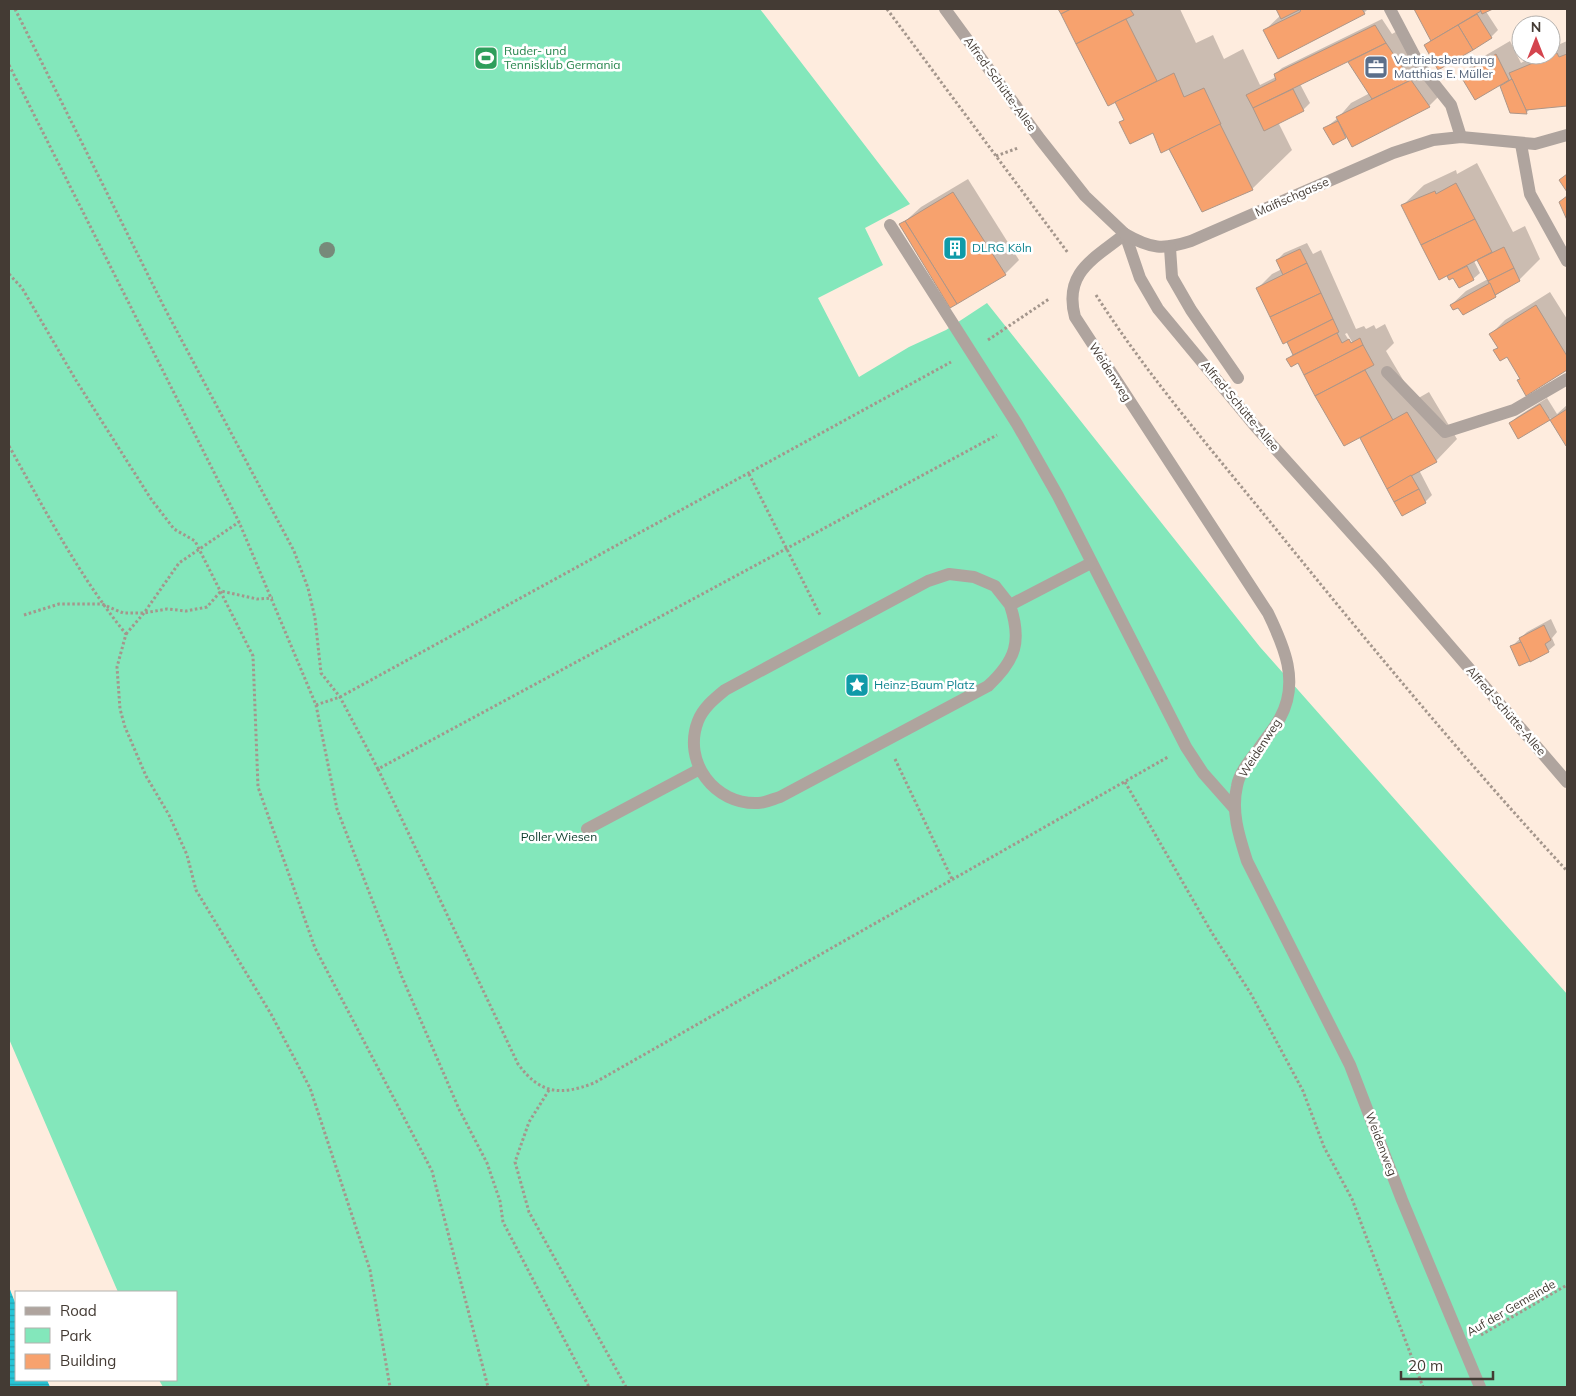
<svg xmlns="http://www.w3.org/2000/svg" width="1576" height="1396" font-family="Mulish,sans-serif">
  <defs>
    <pattern id="water-rules" width="6" height="5" patternUnits="userSpaceOnUse" patternTransform="scale(1.25)"><rect width="6" height="5" fill="#27c4d6"/><path d="M0 2.5h6" fill="none" stroke="#23a0ae"/></pattern>
  </defs>
  <rect width="100%" height="100%" fill="#feecde"/>
  <polygon fill="#83e7bb" points="9,9 760,9 910,204 865,228 883,265 818,298 859,377 909,347 946,330 987,303 1260,647 1567,994 1567,1387 163,1387 159,1380 176,1380 176,1292 118,1292 9,1039"/>
  <polygon fill="url(#water-rules)" points="9,1287 16,1305 16,1380 47,1380 50,1387 9,1387"/>
  <g fill="#0003" fill-rule="evenodd">
    <polygon points="1060,9 1180,9 1196,43 1213,35 1224,59 1243,49 1260,85 1276,77 1275,74 1282,68 1382,19 1392,34 1401,29 1443,92 1429,106 1347,135 1333,143 1325,128 1338,118 1351,103 1370,93 1350,62 1353,58 1300,84 1310,103 1303,110 1278,122 1292,150 1252,189 1170,147 1153,131 1120,123 1125,118 1116,101 1108,105"/>
    <polygon points="1277,9 1368,9 1364,13 1264,31 1281,15"/>
    <polygon points="1415,9 1487,9 1485,10 1498,30 1491,37 1426,45 1432,39"/>
    <polygon points="1510,41 1521,63 1534,55 1551,55 1551,48 1567,41 1566,105 1531,108 1527,112 1511,111 1501,86 1505,82 1462,75 1476,61"/>
    <polygon points="1477,163 1513,232 1525,226 1540,259 1519,280 1495,296 1459,306 1451,305 1466,291 1488,279 1478,259 1474,261 1480,273 1473,279 1454,276 1449,278 1402,206 1424,185 1456,170 1457,174"/>
    <polygon points="968,179 1019,260 1005,274 901,225 921,207"/>
    <path d="M1307,243L1313,254L1321,250L1356,329L1364,326L1366,329L1374,325L1376,329L1385,324L1394,343L1386,351L1415,400L1429,392L1457,439L1436,461L1419,470L1432,495L1425,502L1402,514L1360,436L1344,444L1298,361L1288,359L1294,353L1258,288L1272,274L1282,269L1277,260L1284,253ZM1347,333L1352,342H1350L1345,334Z"/>
    <polygon points="1550,292 1567,319 1567,369 1527,394 1518,381 1521,378 1507,356 1495,350 1499,347 1491,334 1505,320"/>
    <polygon points="1547,398 1557,414 1567,405 1566,444 1550,418 1519,437 1511,423 1517,417"/>
    <polygon points="1551,619 1557,632 1552,638 1555,645 1548,651 1511,647 1527,632"/>
  </g>
  <g fill="#f7a26e" stroke="#ad9688">
    <polygon points="1058,9 1071,9 1061,14"/>
    <polygon points="1071,9 1130,9 1134,15 1076,44 1061,14"/>
    <polygon points="1276,9 1301,9 1281,19"/>
    <polygon points="1301,9 1362,9 1365,14 1278,59 1263,30 1300,12"/>
    <polygon points="1414,9 1480,9 1481,11 1431,41"/>
    <polygon points="1480,9 1493,9 1482,14"/>
    <polygon points="1477,14 1492,38 1473,50 1458,25"/>
    <polygon points="1126,19 1157,81 1108,106 1076,44"/>
    <polygon points="1375,25 1386,43 1253,108 1246,95 1276,80 1274,74"/>
    <polygon points="1458,25 1473,50 1438,70 1424,45"/>
    <polygon points="1386,43 1411,80 1372,99 1348,62"/>
    <polygon points="1557,53 1559,57 1567,54 1567,106 1526,110 1509,73"/>
    <polygon points="1496,54 1509,80 1475,100 1460,75"/>
    <polygon points="1174,73 1184,97 1204,88 1221,124 1161,153 1153,133 1130,144 1119,122 1124,120 1115,102"/>
    <polygon points="1512,79 1526,110 1527,114 1510,113 1500,86"/>
    <polygon points="1411,80 1430,107 1352,147 1336,117"/>
    <polygon points="1293,89 1304,111 1264,131 1253,108"/>
    <polygon points="1338,121 1346,138 1333,145 1323,128"/>
    <polygon points="1220,124 1253,190 1202,212 1169,149"/>
    <polygon points="1567,174 1567,192 1559,180"/>
    <polygon points="1456,183 1475,219 1421,245 1401,205 1435,191 1436,194"/>
    <polygon points="953,192 1006,275 957,304 905,221"/>
    <polygon points="1567,196 1567,220 1559,202"/>
    <polygon points="1475,219 1492,252 1439,280 1421,245"/>
    <polygon points="905,221 957,304 950,308 899,224"/>
    <polygon points="1504,247 1514,268 1488,281 1477,260"/>
    <polygon points="1300,249 1307,263 1283,275 1276,260"/>
    <polygon points="1307,263 1321,293 1270,317 1256,288"/>
    <polygon points="1467,266 1474,280 1459,288 1453,278 1449,280 1447,276"/>
    <polygon points="1514,268 1520,281 1495,295 1488,281"/>
    <polygon points="1490,283 1496,297 1463,315 1458,308 1453,310 1450,305"/>
    <polygon points="1321,293 1333,319 1283,344 1270,317"/>
    <polygon points="1536,305 1567,356 1567,370 1526,396 1517,380 1520,379 1507,357 1500,361 1493,350 1498,348 1489,334"/>
    <polygon points="1333,319 1339,332 1293,355 1287,342"/>
    <polygon points="1337,333 1342,343 1349,339 1351,343 1360,338 1363,345 1304,375 1298,363 1291,367 1286,359"/>
    <polygon points="1363,345 1374,365 1315,396 1304,375"/>
    <polygon points="1365,370 1393,420 1344,446 1315,396"/>
    <polygon points="1540,404 1550,420 1518,439 1509,423"/>
    <polygon points="1567,409 1567,445 1566,446 1550,420"/>
    <polygon points="1407,412 1437,462 1387,489 1360,438"/>
    <polygon points="1411,475 1419,489 1394,502 1387,489"/>
    <polygon points="1419,489 1426,503 1402,516 1394,502"/>
    <polygon points="1544,625 1551,640 1545,644 1549,652 1530,662 1519,638"/>
    <polygon points="1521,642 1530,661 1519,666 1510,646"/>
  </g>
  <g fill="none" stroke-linecap="round" stroke-linejoin="round">
    <g stroke="#a4968c" stroke-width="3" stroke-dasharray="2.5 2.5" stroke-linecap="butt">
      <polyline points="15,9 164,307 294,551 308,588 315,618 321,673 340,697 378,769 997,435"/>
      <polyline points="887,9 1068,253"/>
      <polyline points="9,65 239,522 316,705 337,809 402,977 459,1109 487,1163 500,1201 503,1222 589,1387"/>
      <polyline points="996,156 1018,148"/>
      <polyline points="9,274 22,288 77,382 151,499 174,529 195,541 253,656 258,787 315,948 432,1171 488,1387"/>
      <path d="M1096,295C1148,376 1211,449 1271,523C1367,642 1464,759 1567,871"/>
      <polyline points="988,340 1049,299"/>
      <path d="M9,446C45,510 79,576 126,634L117,667L120,709L125,727L146,776L169,815L187,855L196,890L271,1014L310,1088L370,1270L390,1387"/>
      <polyline points="749,474 820,615"/>
      <polyline points="24,615 59,604 102,604 123,613 144,613 167,609 186,611 207,607 221,591 257,599 273,598"/>
      <polyline points="126,634 144,613 179,563 239,522"/>
      <polyline points="316,705 340,697 951,362"/>
      <polyline points="895,759 952,879"/>
      <path d="M378,769L518,1064C540,1094 560,1096 594,1083L1168,757"/>
      <polyline points="1125,782 1212,933 1251,994 1303,1091 1324,1147 1352,1199 1423,1387"/>
      <polyline points="549,1090 529,1122 515,1162 529,1212 626,1387"/>
      <polyline points="1481,1335 1567,1285"/>
    </g>
    <g stroke="#afa49e" stroke-width="12">
      <polyline points="945,9 1040,139 1085,196 1125,234 1140,278 1158,309 1255,426 1381,566 1567,782"/>
      <polyline points="1390,9 1420,66 1451,105 1461,137"/>
      <polyline points="1521,144 1530,194 1567,261"/>
      <polyline points="890,225 1017,424 1058,496 1186,747 1203,773 1234,808"/>
      <path d="M1125,234C1094,259 1063,272 1075,317L1268,613C1284,646 1300,682 1280,718C1274,729 1265,739 1258,750C1250,760 1239,773 1237,786C1231,812 1239,836 1247,861L1350,1065L1402,1200L1480,1387"/>
      <path d="M1125,234C1151,249 1163,250 1191,241L1393,153L1433,140L1461,137L1535,144L1567,135"/>
      <polyline points="1170,248 1172,277 1191,310 1238,378"/>
      <polyline points="1387,372 1445,432 1514,410 1567,379"/>
      <path d="M1010,605C1022,641 1016,660 988,686L780,797C773,799 765,803 758,803C715,805 682,762 698,721C703,708 714,699 725,690L928,581L949,574L974,577L995,586L1010,605L1091,563"/>
      <polyline points="587,829 698,770"/>
    </g>
  </g>
  <circle fill="#778a7a" cx="327" cy="250" r="8"/>
  <defs>
    <g id="stadium-square" transform="scale(1.25)"><rect x="-9" y="-9" width="18" height="18" rx="4" fill="#2e9e5b" stroke="#fff"/><path d="M0-5a6.5 5 0 1 0 0 10a6.5 5 0 1 0 0-10ZM-3.5-1.8h7v3.6h-7Z" fill="#fff"/></g>
    <g id="office-square" transform="scale(1.25)"><rect x="-9" y="-9" width="18" height="18" rx="4" fill="#5c6f8a" stroke="#fff"/><path d="M-6-3h4V-5.5h4V-3h4V5H-6ZM-1-4.5V-3h2v-1.5ZM-6 0V1H6V0Z" fill="#fff"/></g>
    <g id="building-square" transform="scale(1.25)"><rect x="-9" y="-9" width="18" height="18" rx="4" fill="#0f9aa8" stroke="#fff"/><path d="M-4-6H4V6H1V3H-1V6H-4ZM-2.5-4.3h1.7v1.8h-1.7ZM.8-4.3h1.7v1.8H.8ZM-2.5-1h1.7V.8h-1.7ZM.8-1h1.7V.8H.8Z" fill="#fff"/></g>
    <g id="sight-square" transform="scale(1.25)"><rect x="-9" y="-9" width="18" height="18" rx="4" fill="#0f9aa8" stroke="#fff"/><path d="M0-6L1.8-2.2L6-1.7L2.9 1.2L3.7 5.4L0 3.3L-3.7 5.4L-2.9 1.2L-6-1.7L-1.8-2.2Z" fill="#fff"/></g>
  </defs>
  <g fill-rule="evenodd">
    <use href="#stadium-square" x="486" y="58"/>
    <use href="#office-square" x="1376" y="67"/>
    <use href="#building-square" x="955" y="248"/>
    <use href="#sight-square" x="857" y="685"/>
  </g>
  <g text-anchor="middle" stroke-width="5" stroke-linejoin="round" paint-order="stroke">
    <g font-size="12" fill="#27864d" stroke="#fff" text-anchor="start">
      <text x="504" y="55">Ruder- und<tspan x="504" dy="14">Tennisklub Germania</tspan></text>
    </g>
    <g font-size="12" fill="#4e5e75" stroke="#fff" text-anchor="start">
      <text x="1394" y="64">Vertriebsberatung<tspan x="1394" dy="14">Matthias E. Müller</tspan></text>
    </g>
    <g font-size="12" fill="#443b34" stroke="#fff">
      <text transform="translate(1000 84) rotate(54)" y="4">Alfred-Schütte-Allee</text>
      <text transform="translate(1292 197) rotate(-24)" y="4">Maifischgasse</text>
      <text transform="translate(1110 372) rotate(57)" y="4">Weidenweg</text>
      <text transform="translate(1240 406) rotate(50)" y="4">Alfred-Schütte-Allee</text>
      <text transform="translate(1506 711) rotate(49)" y="4">Alfred-Schütte-Allee</text>
      <text transform="translate(1260 748) rotate(-57)" y="4">Weidenweg</text>
      <text transform="translate(1381 1144) rotate(69)" y="4">Weidenweg</text>
      <text transform="translate(1511 1308) rotate(-30)" y="4">Auf der Gemeinde</text>
    </g>
    <g font-size="12" fill="#0d838f" stroke="#fff" text-anchor="start">
      <text x="972" y="252">DLRG Köln</text>
      <text x="874" y="689">Heinz-Baum Platz</text>
    </g>
    <g font-size="12" fill="#093a28" stroke="#fff">
      <text x="559" y="841">Poller Wiesen</text>
    </g>
  </g>
  <rect width="1576" height="1396" fill="none" stroke="#443b34" stroke-width="20"/>
  <rect x="15" y="1291" width="162" height="90" fill="#ffffff" stroke="#b4b1ae"/>
  <rect x="25" y="1307" width="25" height="8" fill="#afa49e" stroke="#b4b1ae"/>
  <text x="60" y="1316" font-size="15" fill="#443b34">Road</text>
  <rect x="25" y="1328" width="25" height="15" fill="#83e7bb" stroke="#b4b1ae"/>
  <text x="60" y="1341" font-size="15" fill="#443b34">Park</text>
  <rect x="25" y="1354" width="25" height="15" fill="#f7a26e" stroke="#b4b1ae"/>
  <text x="60" y="1366" font-size="15" fill="#443b34">Building</text>
  <g transform="translate(1536 40)"><circle r="24" fill="#ffffff" stroke="#b4b1ae"/>
  <path d="M0-4L9 19L0 12L-9 19Z" fill="#d4444e"/>
  <text y="-8" font-size="14" font-weight="bold" text-anchor="middle" fill="#443b34">N</text>
  </g>
  <path d="M1401 1371v8h92v-8" fill="none" stroke="#443b34" stroke-width="2.5"/>
  <text x="1408" y="1371" font-size="15" fill="#443b34" stroke="#ffffff" stroke-width="4" paint-order="stroke">20 m</text>
</svg>
